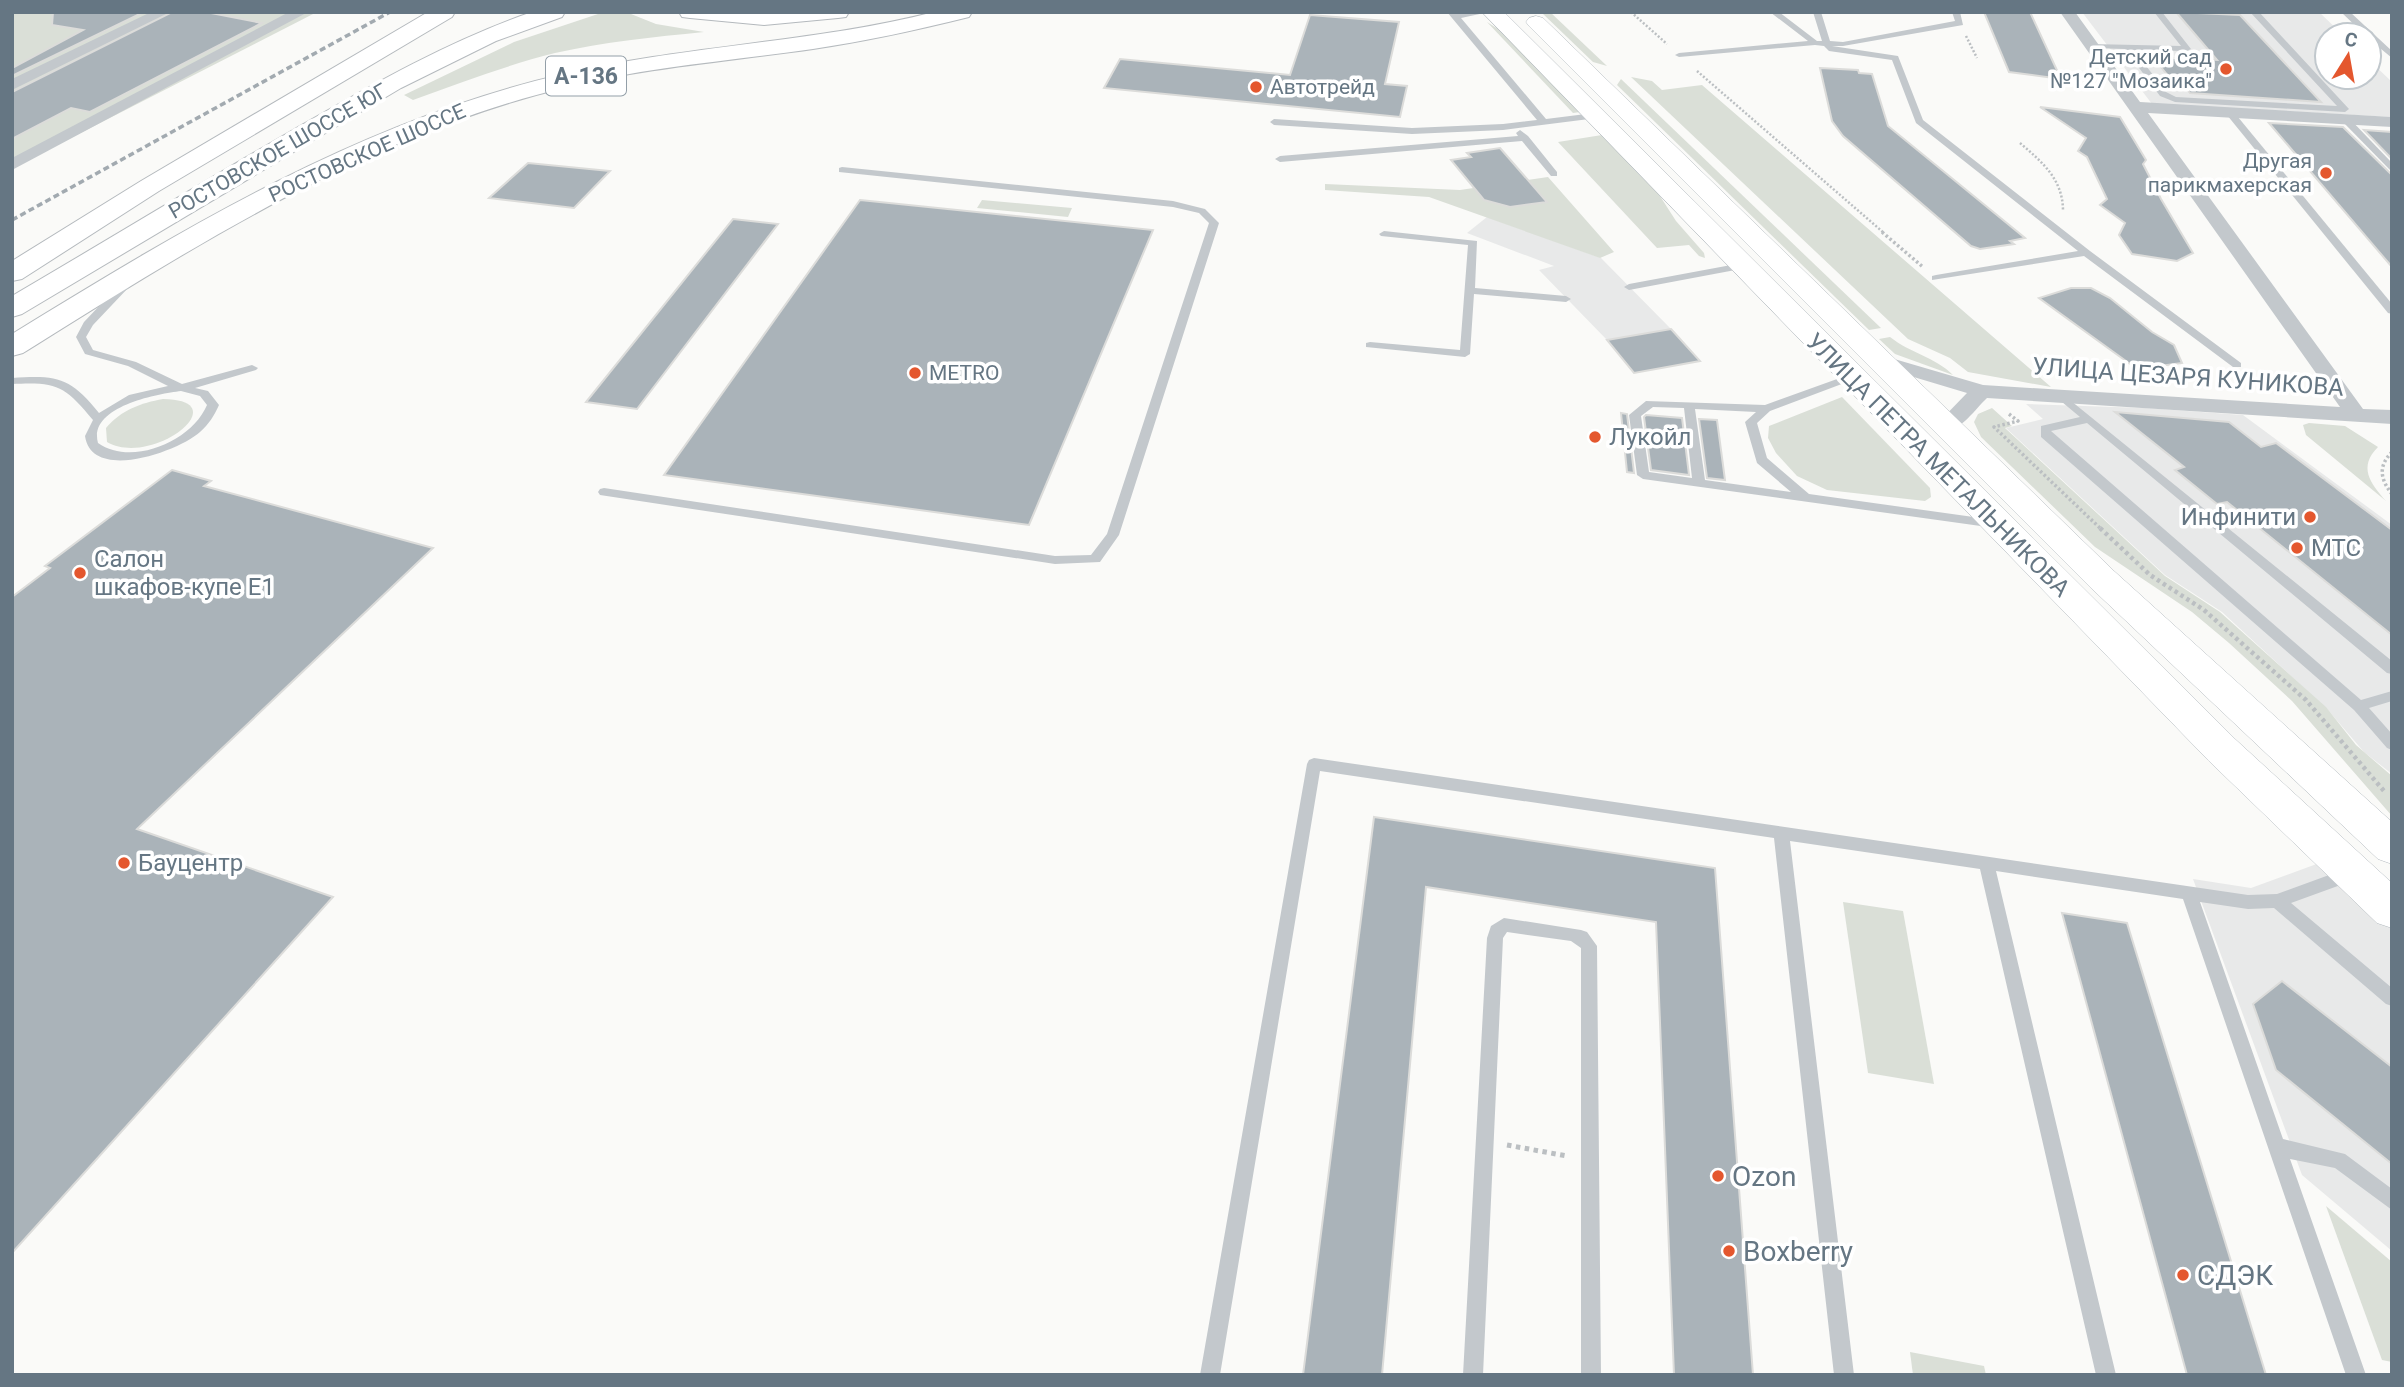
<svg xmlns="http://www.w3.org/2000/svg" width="2404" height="1387" font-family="Roboto,sans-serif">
  <rect width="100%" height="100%" fill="#fafaf8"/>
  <g fill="#e8e9e9">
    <polygon points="2082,12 2319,12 2343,35 2327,35 2327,77 2369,77 2369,60 2392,82 2392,117 2152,104"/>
    <polygon points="1487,217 1601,258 1671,329 1607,340 1539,270 1554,266 1467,233"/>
    <polygon points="2026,404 2145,408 2243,415 2392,525 2392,774 2364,752 2328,710 2222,612 2165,575 2006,428 2043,419"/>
    <polygon points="2322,862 2392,929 2392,1251 2302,1175 2193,879 2251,888"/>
  </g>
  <g fill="#dadfd7">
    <polygon points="12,12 317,12 12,168"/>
    <path d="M604,12H626L656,24L704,32C654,37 604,42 555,53C507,65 460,83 413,100L404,95L514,42Z"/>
    <polygon points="1541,12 1550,12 1607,66 1593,62"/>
    <polygon points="1487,22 1506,34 1580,112 1573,113"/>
    <polygon points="1631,77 1652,81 1662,90 1702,85 2051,387 1968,372 1950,358 1908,339"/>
    <polygon points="1621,79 1881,328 1869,330 1617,85"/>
    <polygon points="1602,135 1658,193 1676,221 1704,253 1705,258 1699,256 1689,245 1657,248 1558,142"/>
    <polygon points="1548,177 1614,252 1600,258 1429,197 1325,190 1325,184 1460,190"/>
    <polygon points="982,200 1072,208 1068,217 977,208"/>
    <path d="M1890,337C1910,353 1935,357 1953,375L1895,354L1879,339Z"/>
    <polygon points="1842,397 1930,488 1931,497 1925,501 1827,490 1797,476 1776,453 1768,438 1769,426"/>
    <path d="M163,399C239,400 152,468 107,442L106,428C121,410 141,403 163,399Z"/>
    <polygon points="1992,408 2012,426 2005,428 2165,576 2220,612 2326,707 2356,745 2392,776 2392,816 2292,701 2229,643 2192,612 2095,547 1981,437 1974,422 1978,414"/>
    <path d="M2309,423L2345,426L2378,447C2358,467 2370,483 2386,501L2306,435L2303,425Z"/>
    <polygon points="1843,902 1903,911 1934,1084 1868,1073"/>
    <polygon points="2326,1206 2392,1262 2392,1362 2382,1360"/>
    <polygon points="1910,1352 1984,1366 1986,1375 1913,1375"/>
  </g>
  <g fill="#aab3b9" stroke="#dcdcda" stroke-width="2">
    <polygon points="53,12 144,12 12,76 12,68 83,30 52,25"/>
    <polygon points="172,12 206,12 262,23 90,112 71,108 12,139 12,92"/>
    <polygon points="1984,12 2030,12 2061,79 2009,72"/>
    <polygon points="2176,12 2240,15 2321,102 2190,93 2186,88 2177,87 2153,57 2217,60"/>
    <polygon points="1310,15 1399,22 1385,84 1407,86 1400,117 1104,88 1120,59 1290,75"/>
    <polygon points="1820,68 1858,70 1859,73 1872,74 1888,126 2025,238 2010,241 2014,244 1980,249 1971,246 1843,136 1832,121"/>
    <polygon points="2040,107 2120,117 2146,160 2143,164 2161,199 2193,253 2177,261 2132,254 2119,235 2125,223 2100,205 2107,199 2087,157 2078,151 2086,138"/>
    <polygon points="2269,123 2343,127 2392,175 2392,267"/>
    <polygon points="2364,130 2392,132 2392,159"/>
    <polygon points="1500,148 1547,202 1510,207 1484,200 1451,160 1471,157 1467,153"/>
    <polygon points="528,163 610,171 574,208 489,198"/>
    <polygon points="860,200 1153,230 1029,525 664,475"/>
    <polygon points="733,219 778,224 637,409 586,402"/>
    <polygon points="2071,288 2091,288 2110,298 2152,332 2174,345 2182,363 2137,369 2039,298"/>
    <polygon points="1671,329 1700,361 1634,373 1607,340"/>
    <polygon points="2115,412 2229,422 2261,447 2276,443 2392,530 2392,635 2227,502 2217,504 2175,470 2184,467"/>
    <polygon points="1621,413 1627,414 1634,473 1627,472"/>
    <polygon points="1646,415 1682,418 1689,475 1651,470 1644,417"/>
    <polygon points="1699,419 1717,420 1725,480 1707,478"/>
    <polygon points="172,470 211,481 204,486 433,548 137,829 333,897 12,1253 12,597 50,568 45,566"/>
    <polygon points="1374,817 1715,868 1753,1375 1674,1375 1656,922 1426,887 1382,1375 1303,1375"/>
    <polygon points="2062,913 2127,923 2266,1375 2187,1375"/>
    <polygon points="2282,981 2392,1067 2392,1164 2276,1070 2253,1004"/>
  </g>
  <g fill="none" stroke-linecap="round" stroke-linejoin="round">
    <g stroke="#b3babf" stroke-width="1">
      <g id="secondary">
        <polygon points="1482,12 1504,12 2235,739 2392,883 2392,928 2377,923 2209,761"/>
        <polygon points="1536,16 1543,18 2114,571 2392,822 2392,864 2378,859 2090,587 1529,26 1526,22 1529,18"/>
      </g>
    </g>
    <g stroke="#b5babe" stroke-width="2">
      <g id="primary">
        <polygon points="428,12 455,12 452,17 159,191 22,279 12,281 12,261 141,181"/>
        <path d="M532,12H565L562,17L496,41L401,88L22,314L12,317V296C106,241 199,184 293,130C370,86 448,41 532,12Z"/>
        <path d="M934,12H972L969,17C917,30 866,41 813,49C731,61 648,67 567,87C368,135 194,246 23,353L12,356V334C186,227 363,120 564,74C686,45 813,43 934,12Z"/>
      </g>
    </g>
    <g stroke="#b4b9bd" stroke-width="2">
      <polygon id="trunk" points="679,12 849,12 846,17 838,18 764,25 690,18 682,17"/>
    </g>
    <g stroke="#bbbfc2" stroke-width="2.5" stroke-dasharray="2 2" stroke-linecap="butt">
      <polyline points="1631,12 1667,44"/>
      <polyline points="1966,36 1977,58"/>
      <polyline points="1697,71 1884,233"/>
      <path d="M2020,143C2042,162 2063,179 2063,211"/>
    </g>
    <g stroke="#bbbfc2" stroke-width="3.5" stroke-dasharray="2.5 2.5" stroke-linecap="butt">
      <polyline points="1882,232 1923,267"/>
      <polyline points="2009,414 2018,421 1994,427 2102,530"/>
      <path d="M2392,452C2378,466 2380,479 2392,494"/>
    </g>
    <polyline stroke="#bbbfc2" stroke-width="4.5" stroke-dasharray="3.5 3.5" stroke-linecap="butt" points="2100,528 2150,575 2204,610 2306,700 2384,791"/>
    <polyline stroke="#bbbfc2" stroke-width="5" stroke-dasharray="4.5 4.5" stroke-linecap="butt" points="1507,1145 1567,1156"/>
    <g fill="#c3c8cc" fill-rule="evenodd">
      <polygon points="1447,12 1457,14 1489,12 1461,18 1546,119 1594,113 1597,114 1597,118 1503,130 1412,134 1274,125 1270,122 1274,119 1412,128 1503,124 1537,120"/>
      <polygon points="1770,12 1779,12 1817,41 1822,41 1813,12 1821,12 1830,41 1843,42 1955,21 1952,12 1960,12 1963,25 1843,46 1832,46 1898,56 1923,120 2090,251 2241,363 2241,367 2233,367 2084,256 1932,280 1932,276 1936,275 2078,251 1916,123 1892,60 1829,51 1824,46 1815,45 1679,57 1675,55 1679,53 1808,41"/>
      <polygon points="2154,12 2162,12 2191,49 2187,51 2134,50 2166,92 2176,97 2337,106 2250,12 2259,12 2349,109 2345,112 2175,102 2160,96 2125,49 2091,48 2087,46 2091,44 2181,46"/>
      <polygon points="2341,12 2350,12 2392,51 2392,58 2369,39 2369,35 2365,35"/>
      <polygon points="2230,110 2233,111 2392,304 2392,314 2388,313 2227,115 2226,113"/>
      <polygon points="2343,118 2349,118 2392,163 2392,172 2343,122"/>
      <polygon points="1520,130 1528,136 1557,172 1557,176 1551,176 1522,141 1280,162 1275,159 1280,156 1518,136 1516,133"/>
      <polygon points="842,167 1173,201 1205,209 1219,223 1119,535 1100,562 1055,564 600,495 598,492 600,489 604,488 1055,556 1091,555 1107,534 1209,223 1199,213 1173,207 839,172 839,168"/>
      <polygon points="1384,231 1477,241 1475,288 1566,296 1571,299 1566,302 1474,294 1470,354 1465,357 1366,347 1366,343 1370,342 1460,350 1468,245 1381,236 1379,234"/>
      <polygon points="1742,263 1746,264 1746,268 1629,290 1624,287 1629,284"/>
      <path d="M125,282L130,285L129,287L93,325L86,337L93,350L136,362L182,384L252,365L258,368L256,370L195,388L208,391L219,405C214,416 209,424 200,432C179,451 92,483 85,436L93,420C64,385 57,382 12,384V378C57,375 70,377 99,413L129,395L168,386L128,366L85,354L76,337L84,322L121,283ZM181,391L200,396L207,405C192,441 132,467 98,443C88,407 156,394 181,391Z"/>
      <path d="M1851,374L1855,375V379L1770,411L1757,423L1767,458L1809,494L1995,520L1999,521L2001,524L1999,527L1995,528L1643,479L1637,475L1629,415L1646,401L1765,405ZM1653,407L1684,408L1692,478L1649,472L1641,416ZM1695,409L1756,412L1745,422L1757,463L1791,492L1705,480Z"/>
      <polygon points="2060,392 2392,661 2392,674 2387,673 2087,423 2051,431 2361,700 2392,691 2392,701 2369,708 2392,734 2392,750 2387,748 2354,710 2041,437 2041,426 2080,417 2056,397 2054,395"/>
      <polygon points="1314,758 2248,895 2277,894 2351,867 2357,869 2359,874 2357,879 2291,903 2392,988 2392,1006 2386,1004 2274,908 2248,909 2200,902 2283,1139 2345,1154 2392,1189 2392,1210 2335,1168 2290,1159 2366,1375 2346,1375 2183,899 1996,871 2116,1375 2096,1375 1980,869 1790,841 1854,1375 1834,1375 1774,838 1320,771 1220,1375 1200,1375 1307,764 1309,760"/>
      <polygon points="1504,918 1581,930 1587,932 1597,946 1601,1375 1581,1375 1581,948 1571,941 1507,932 1503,938 1483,1375 1463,1375 1487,938 1491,926"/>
    </g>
    <g fill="#c3c8cc" fill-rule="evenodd">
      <polygon points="151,12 170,12 12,90 12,79"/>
      <polygon points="289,12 308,12 12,170 12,158"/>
      <path d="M2060,12H2075L2140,102L2392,117V127L2148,113L2363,409L2392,410V424L1987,398C1974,410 1959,435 1939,430L1936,425L1967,393L1877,366L1874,362L1877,358L1884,356L1983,385L2340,407Z"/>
    </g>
    <use href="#secondary" fill="#fff" fill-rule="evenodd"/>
    <use href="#primary" fill="#fff" fill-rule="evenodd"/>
    <use href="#trunk" fill="#fff" fill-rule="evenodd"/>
    <polyline stroke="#a2aab0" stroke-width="3.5" stroke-dasharray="6 3.5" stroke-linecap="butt" points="12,220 390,12"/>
  </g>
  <g fill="#e4572e" stroke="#fff" stroke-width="2.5">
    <circle cx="2226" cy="69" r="7"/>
    <circle cx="1256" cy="87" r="7"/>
    <circle cx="2326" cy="173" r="7"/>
    <circle cx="915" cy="373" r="7"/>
    <circle cx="1595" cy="437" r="7"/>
    <circle cx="2310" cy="517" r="7"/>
    <circle cx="2297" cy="548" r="7"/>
    <circle cx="80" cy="573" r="7"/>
    <circle cx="124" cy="863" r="7"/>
    <circle cx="1718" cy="1176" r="7"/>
    <circle cx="1729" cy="1251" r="7"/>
    <circle cx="2183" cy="1275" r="7"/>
  </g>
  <g text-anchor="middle" stroke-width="7" stroke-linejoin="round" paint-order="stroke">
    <g font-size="21" fill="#657683" stroke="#fff" text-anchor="end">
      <text x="2212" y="64">Детский сад<tspan x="2212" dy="24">№127 "Мозаика"</tspan></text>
      <text x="1270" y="94" text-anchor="start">Автотрейд</text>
      <text x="2312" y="168">Другая<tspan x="2312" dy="24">парикмахерская</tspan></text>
      <text x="929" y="380" text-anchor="start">METRO</text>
    </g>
    <g font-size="21" fill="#657683" stroke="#fff">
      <text transform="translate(278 151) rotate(-30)" y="7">РОСТОВСКОЕ ШОССЕ ЮГ</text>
      <text transform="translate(367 153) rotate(-24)" y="7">РОСТОВСКОЕ ШОССЕ</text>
    </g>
    <rect fill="#fff" stroke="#939fa8" stroke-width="2" x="546" y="56.5" width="80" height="39" rx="5"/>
    <g font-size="23" font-weight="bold" fill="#657683">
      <text x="586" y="84">А-136</text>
    </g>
    <g font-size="24" fill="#657683" stroke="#fff">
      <text transform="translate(2188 377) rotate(4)" y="8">УЛИЦА ЦЕЗАРЯ КУНИКОВА</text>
      <text transform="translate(1938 465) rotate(45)" y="8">УЛИЦА ПЕТРА МЕТАЛЬНИКОВА</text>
    </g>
    <g font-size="24" fill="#657683" stroke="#fff" text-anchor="start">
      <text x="1609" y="445">Лукойл</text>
      <text x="2296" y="525" text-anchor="end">Инфинити</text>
      <text x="2311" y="556">МТС</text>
      <text x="94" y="567">Салон<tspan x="94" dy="28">шкафов-купе Е1</tspan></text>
      <text x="138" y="871">Бауцентр</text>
    </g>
    <g font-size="28" fill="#657683" stroke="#fff" text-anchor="start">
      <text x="1732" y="1186">Ozon</text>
      <text x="1743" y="1261">Boxberry</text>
      <text x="2197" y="1285">СДЭК</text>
    </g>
  </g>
  <rect width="2404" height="1387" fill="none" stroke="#657683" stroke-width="28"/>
  <g transform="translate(2348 56) rotate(11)"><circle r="33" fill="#ffffff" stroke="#c1c8cd" stroke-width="2"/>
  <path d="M0-5L12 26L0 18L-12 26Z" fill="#e4572e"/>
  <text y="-10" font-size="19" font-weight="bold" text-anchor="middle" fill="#657683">С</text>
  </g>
</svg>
